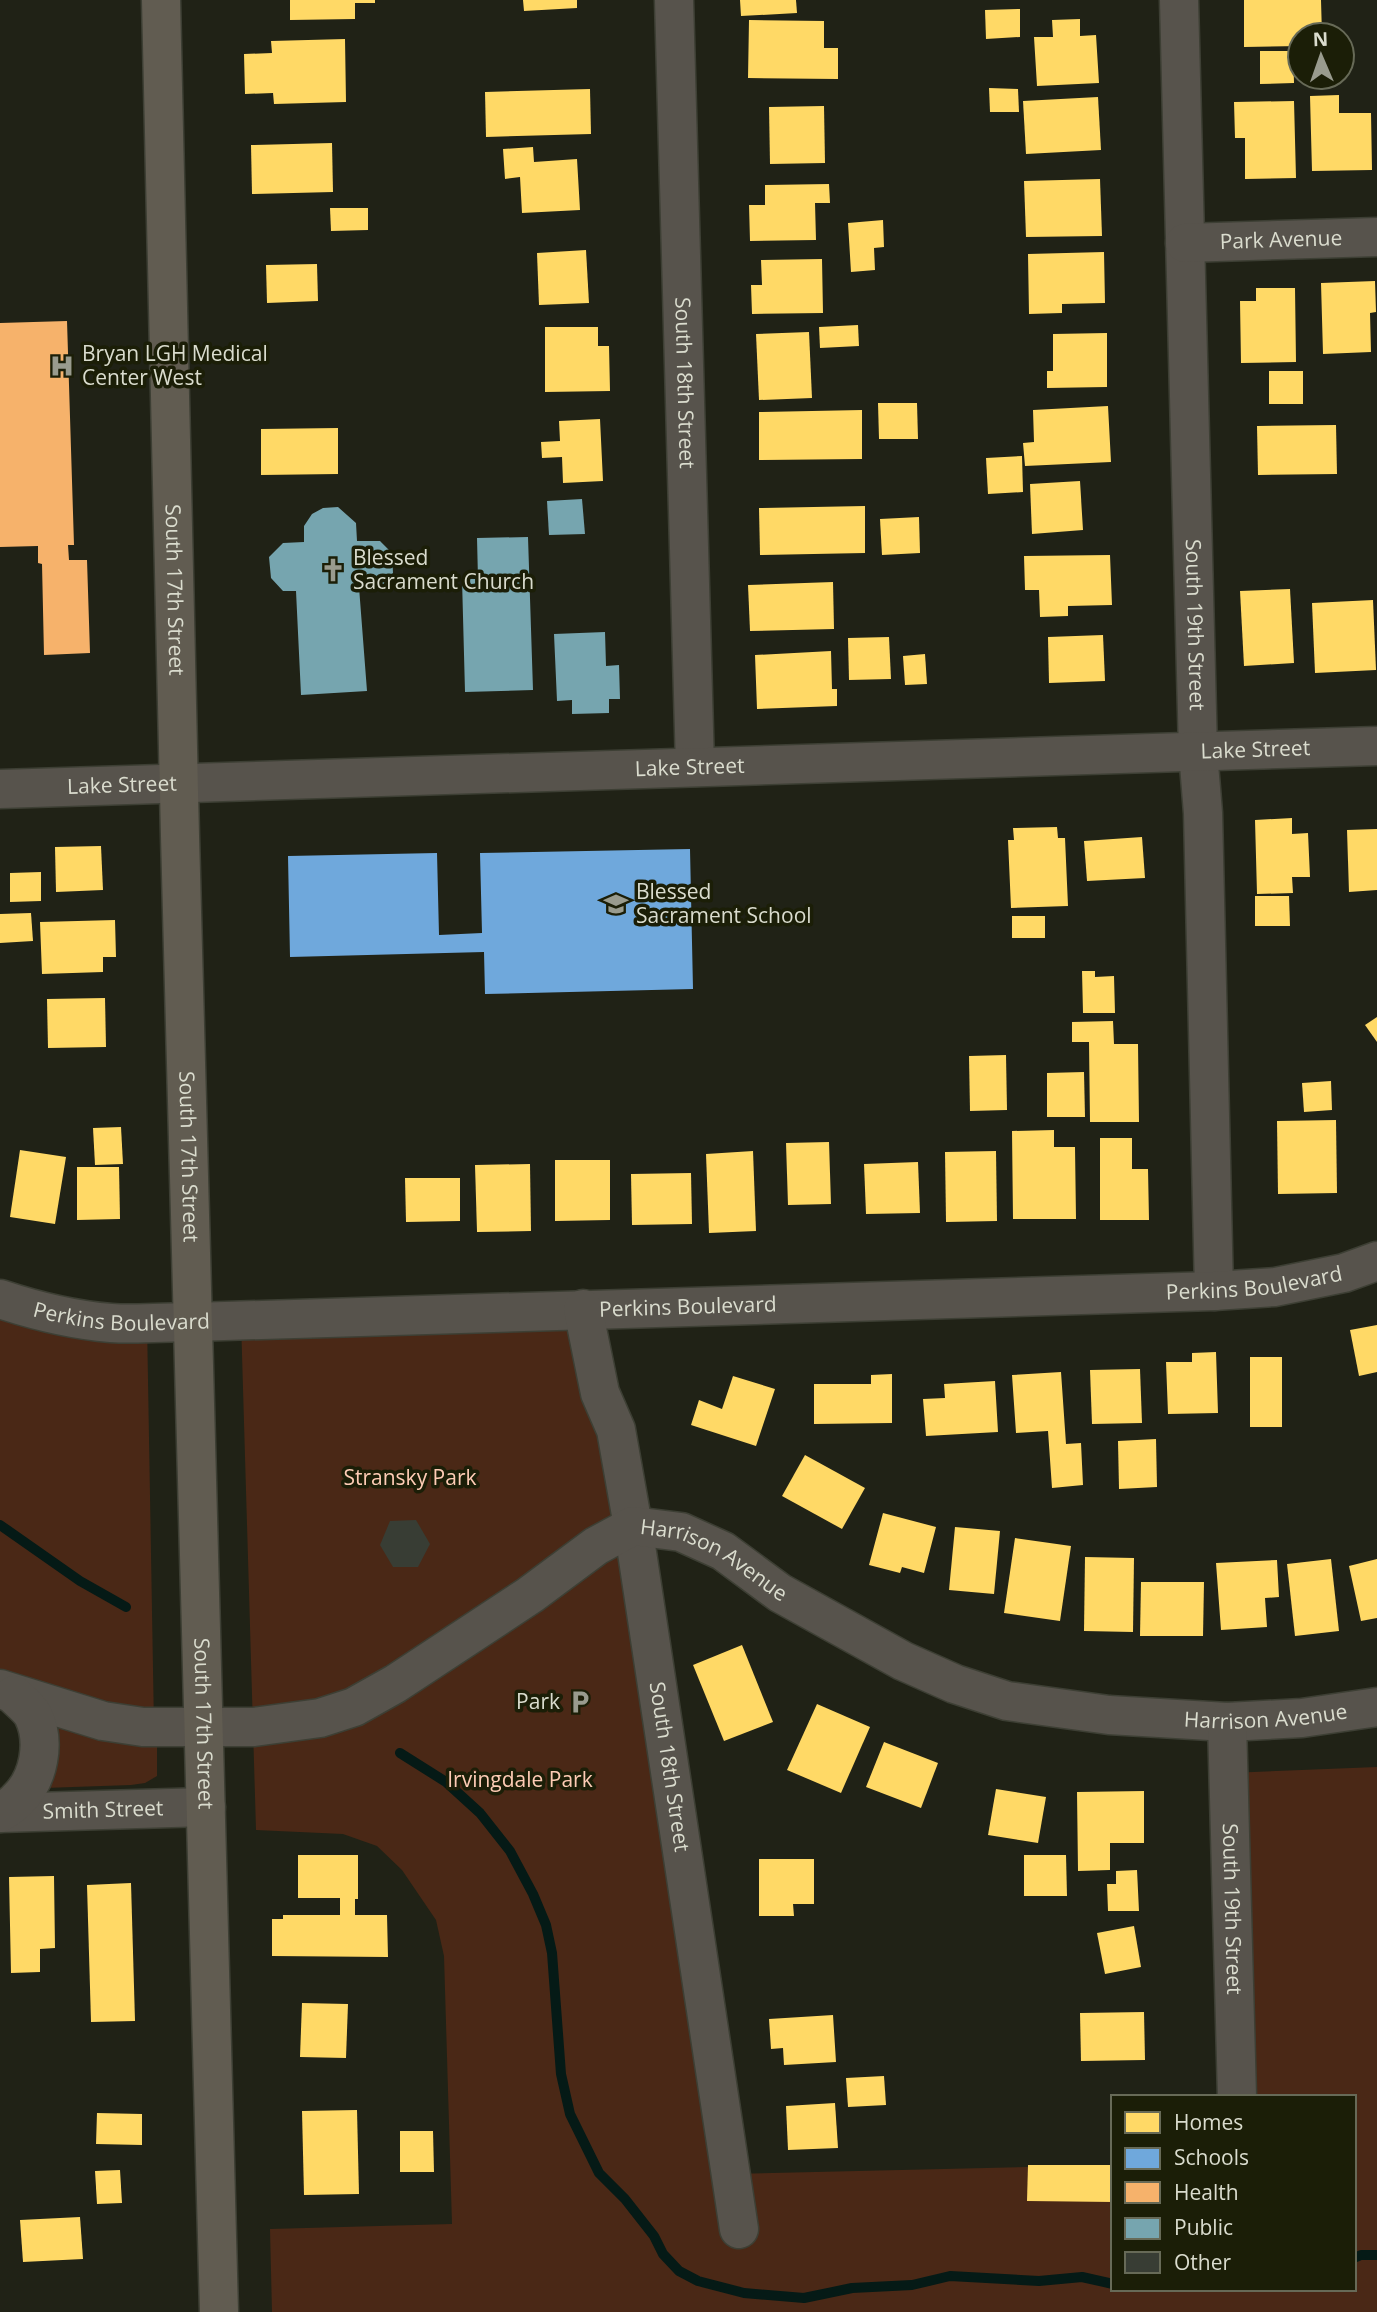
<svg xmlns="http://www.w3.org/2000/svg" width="1377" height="2312" font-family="'Open Sans',sans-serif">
  <rect width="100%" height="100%" fill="#202216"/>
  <g fill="#4a2816">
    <polygon points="0,1299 147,1323 154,1727 0,1689"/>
    <polygon points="583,1309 731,2174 1113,2165 1113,2289 1354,2289 1354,2097 1237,2097 1229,1773 1377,1767 1377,2312 272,2312 270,2229 452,2224 444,1956 436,1920 402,1870 377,1846 343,1834 256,1830 241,1320"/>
    <polygon points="51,1723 157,1746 157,1776 145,1783 131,1785 44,1788"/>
  </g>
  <g fill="#ffd966">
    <polygon points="290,0 375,0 375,3 355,3 355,19 290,20"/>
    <polygon points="523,0 577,0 577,8 524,11"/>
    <polygon points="740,0 796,0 797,13 741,16"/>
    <polygon points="1244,0 1321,0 1322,35 1300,35 1300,46 1244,47"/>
    <polygon points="1020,9 1020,37 986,39 985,10"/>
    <polygon points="1080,19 1080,36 1096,35 1099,83 1037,86 1034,37 1053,37 1052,20"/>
    <polygon points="749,20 824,21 824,48 838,48 838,79 748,78"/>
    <polygon points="345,39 346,102 274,104 273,93 245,94 244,54 272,53 271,41"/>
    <polygon points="1260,51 1293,51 1294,83 1260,84"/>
    <polygon points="989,88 1018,89 1019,112 990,112"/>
    <polygon points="590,89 591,134 486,137 485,92"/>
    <polygon points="1339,95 1339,113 1371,113 1372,170 1312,171 1310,96"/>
    <polygon points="1098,97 1101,150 1026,154 1023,101"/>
    <polygon points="1294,101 1296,178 1245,179 1245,138 1235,138 1234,102"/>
    <polygon points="824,106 825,163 770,164 769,107"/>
    <polygon points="332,143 333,192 252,194 251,145"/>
    <polygon points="533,147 534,162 577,159 580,210 522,213 520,177 505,179 503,149"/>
    <polygon points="1100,179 1102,236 1026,237 1024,181"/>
    <polygon points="829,184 830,203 815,203 816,240 750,241 749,205 765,205 765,185"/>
    <polygon points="330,208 368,208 368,230 331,231"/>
    <polygon points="883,220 884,247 874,248 875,270 851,272 848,223"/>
    <polygon points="586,250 589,303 539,305 537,253"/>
    <polygon points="1104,252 1105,303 1062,304 1062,313 1029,314 1028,254"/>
    <polygon points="822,259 823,313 752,314 751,285 762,285 761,260"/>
    <polygon points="317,264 318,301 267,303 266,265"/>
    <polygon points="1375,281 1376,312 1370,313 1371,352 1323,354 1321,283"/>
    <polygon points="1256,288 1295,288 1296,362 1241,363 1240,301 1256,301"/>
    <polygon points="858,325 859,346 820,348 819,327"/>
    <polygon points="545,327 598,327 598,346 609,346 610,391 545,392"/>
    <polygon points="809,332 812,398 759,400 756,334"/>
    <polygon points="1107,333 1107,387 1047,388 1047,371 1053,371 1053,334"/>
    <rect x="1269" y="371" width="34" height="33"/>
    <polygon points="878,403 917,403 918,439 879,439"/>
    <polygon points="1108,406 1111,462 1025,466 1023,443 1034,442 1033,410"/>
    <polygon points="862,410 862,459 759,460 759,412"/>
    <polygon points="600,419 603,481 563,483 562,457 542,458 541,442 560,441 559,421"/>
    <polygon points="1336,425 1337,474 1258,475 1257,426"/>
    <polygon points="338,428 338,474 261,475 261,429"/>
    <polygon points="1022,456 1023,492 988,494 986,458"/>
    <polygon points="1080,481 1083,530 1032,534 1030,484"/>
    <polygon points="865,506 865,553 760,555 759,508"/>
    <polygon points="919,517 920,553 882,555 880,519"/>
    <polygon points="1110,555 1112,605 1068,606 1068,616 1040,617 1039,590 1025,590 1024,556"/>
    <polygon points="833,582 834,629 750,631 748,585"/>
    <polygon points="1290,589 1294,663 1244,666 1240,591"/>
    <polygon points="1373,600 1376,670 1315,673 1312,603"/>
    <polygon points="1103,635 1105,681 1049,683 1048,637"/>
    <polygon points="889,637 891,679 849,680 848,638"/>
    <polygon points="831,651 832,689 837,689 837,706 757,709 755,655"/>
    <polygon points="925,654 927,684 905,685 903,656"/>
    <polygon points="1292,818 1292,834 1308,833 1310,877 1292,877 1293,893 1257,894 1255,820"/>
    <polygon points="1057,827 1058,838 1065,838 1068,906 1011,908 1008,840 1014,840 1013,828"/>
    <polygon points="1377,829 1377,890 1349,892 1347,830"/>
    <polygon points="1142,837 1145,878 1087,881 1084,841"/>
    <polygon points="101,846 103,890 56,892 55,847"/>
    <polygon points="41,872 41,901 10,902 10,873"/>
    <polygon points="1255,896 1289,896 1290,926 1255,926"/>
    <polygon points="31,913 33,941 0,943 0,914"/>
    <rect x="1012" y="916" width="33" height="22"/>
    <polygon points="115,920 116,957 103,957 103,972 42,974 40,922"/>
    <polygon points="1082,971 1095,971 1095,977 1114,976 1115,1013 1083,1013"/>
    <polygon points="105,998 106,1047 48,1048 47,999"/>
    <polygon points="1377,1017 1377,1042 1365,1025"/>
    <polygon points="1113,1021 1114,1044 1138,1044 1139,1122 1090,1122 1089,1042 1072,1042 1072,1022"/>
    <polygon points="1006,1055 1007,1110 970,1111 969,1056"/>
    <polygon points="1084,1072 1085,1117 1047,1117 1047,1073"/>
    <polygon points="1331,1081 1332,1110 1304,1112 1302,1083"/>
    <polygon points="1336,1120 1337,1193 1278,1194 1277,1121"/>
    <polygon points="121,1127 123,1164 95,1165 93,1128"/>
    <polygon points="1054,1130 1054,1147 1075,1147 1076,1219 1013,1219 1012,1131"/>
    <polygon points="1100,1138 1132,1138 1132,1169 1148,1169 1149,1220 1100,1220"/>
    <polygon points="829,1142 831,1204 788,1205 786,1143"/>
    <polygon points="20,1150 66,1157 55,1224 10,1217"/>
    <polygon points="753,1151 756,1231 709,1233 706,1154"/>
    <polygon points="996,1151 997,1221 946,1222 945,1152"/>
    <polygon points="555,1160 610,1160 610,1220 555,1221"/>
    <polygon points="918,1162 920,1213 866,1214 864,1164"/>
    <polygon points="530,1164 531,1231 477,1232 475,1165"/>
    <polygon points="77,1167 119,1167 120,1219 77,1220"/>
    <polygon points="691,1173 692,1224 632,1225 631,1174"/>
    <polygon points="405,1178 460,1178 460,1221 406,1222"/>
    <polygon points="1377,1325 1377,1372 1359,1376 1350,1330"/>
    <polygon points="1216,1352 1218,1413 1168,1414 1166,1362 1192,1362 1192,1353"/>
    <rect x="1250" y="1357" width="32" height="70"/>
    <polygon points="1140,1369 1142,1423 1092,1424 1090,1370"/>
    <polygon points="1061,1372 1066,1444 1081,1443 1083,1485 1052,1488 1048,1431 1016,1433 1012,1375"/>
    <polygon points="892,1374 892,1423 814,1424 814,1384 871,1384 871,1375"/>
    <polygon points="733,1376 775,1389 756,1446 691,1425 699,1400 722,1409"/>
    <polygon points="995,1381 998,1432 926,1436 923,1399 945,1398 944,1384"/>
    <polygon points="1156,1439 1157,1487 1119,1489 1118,1441"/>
    <polygon points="805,1455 865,1488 842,1529 782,1496"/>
    <polygon points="883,1513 936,1527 924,1573 902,1567 900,1573 869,1565"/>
    <polygon points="955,1527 1000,1531 994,1594 949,1590"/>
    <polygon points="1015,1538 1071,1546 1060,1621 1004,1613"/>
    <polygon points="1085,1557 1134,1558 1133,1632 1084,1631"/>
    <polygon points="1331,1559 1339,1631 1295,1636 1287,1564"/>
    <polygon points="1377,1559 1377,1618 1361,1621 1349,1566"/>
    <polygon points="1277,1560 1279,1597 1265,1598 1267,1627 1221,1630 1216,1563"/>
    <polygon points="1141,1582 1204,1582 1203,1636 1140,1636"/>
    <polygon points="742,1645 773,1722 724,1741 693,1665"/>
    <polygon points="817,1704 870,1727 841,1793 787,1770"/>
    <polygon points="884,1742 938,1763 921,1808 866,1787"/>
    <polygon points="996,1789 1046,1797 1038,1843 988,1835"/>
    <polygon points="1144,1791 1144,1843 1110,1843 1110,1870 1078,1871 1077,1792"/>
    <polygon points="298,1855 358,1855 358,1899 355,1899 355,1915 387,1915 388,1957 272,1956 272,1919 283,1919 283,1915 340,1915 340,1898 298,1898"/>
    <polygon points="1024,1855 1066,1855 1067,1896 1024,1896"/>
    <polygon points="759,1859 814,1859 814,1904 793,1904 794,1916 759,1916"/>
    <polygon points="1137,1870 1139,1911 1108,1911 1107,1884 1116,1884 1116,1871"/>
    <polygon points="54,1876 55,1948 40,1949 40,1972 11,1973 9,1877"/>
    <polygon points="131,1883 135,2021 91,2022 87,1885"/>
    <polygon points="1134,1926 1141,1967 1105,1974 1097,1933"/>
    <polygon points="302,2003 348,2004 346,2058 300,2057"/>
    <polygon points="1144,2012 1145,2060 1081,2061 1080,2013"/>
    <polygon points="833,2015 836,2062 784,2065 783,2048 771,2049 769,2019"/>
    <polygon points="884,2076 886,2105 848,2107 846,2078"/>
    <polygon points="835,2103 838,2148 788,2150 786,2106"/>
    <polygon points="357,2110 359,2194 304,2195 302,2111"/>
    <polygon points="97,2113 142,2114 142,2145 96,2144"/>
    <polygon points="400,2131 433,2131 434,2172 400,2172"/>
    <polygon points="1028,2165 1113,2165 1113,2202 1027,2201"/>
    <polygon points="120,2170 122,2203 97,2204 95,2171"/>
    <polygon points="80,2217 83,2259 23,2262 20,2220"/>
  </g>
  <polygon fill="#6fa8dc" points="690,849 693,989 485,994 484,952 290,957 288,856 437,853 439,935 482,933 480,853"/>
  <polygon fill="#f6b26b" points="67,321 74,545 68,545 69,560 87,560 90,653 44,655 42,564 38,563 38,546 0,547 0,323"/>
  <g fill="#76a5af">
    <polygon points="582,499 585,534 549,535 547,501"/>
    <polygon points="338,507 356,523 357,541 380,541 392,553 393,573 381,587 359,587 367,691 301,695 296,591 283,591 271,578 269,557 283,543 304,542 304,526 312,514 323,508"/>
    <polygon points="528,537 533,690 465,692 462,579 478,579 477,538"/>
    <polygon points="605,632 606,666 619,665 620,699 609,699 609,713 572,714 572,700 557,701 554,634"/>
  </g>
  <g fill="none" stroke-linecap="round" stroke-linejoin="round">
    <g stroke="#051a16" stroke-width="10">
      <polyline points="0,1525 80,1581 126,1607"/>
      <polyline points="400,1753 446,1782 480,1813 510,1851 533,1894 546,1925 552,1953 561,2074 570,2114 599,2173 625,2199 654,2236 663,2254 679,2271 698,2281 744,2293 804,2298 852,2288 912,2285 950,2276 1039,2281 1082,2277 1113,2284"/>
      <polyline points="1354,2258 1361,2255 1377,2255"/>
    </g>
  </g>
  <polygon fill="#383d34" points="416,1520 430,1544 418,1567 393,1567 380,1545 390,1521"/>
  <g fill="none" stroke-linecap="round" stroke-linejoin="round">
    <g stroke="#3d3f34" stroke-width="41">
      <g id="minor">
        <path id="s1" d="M674,0L695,767"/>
        <path id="s2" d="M1179,0L1198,752L1203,813L1214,1291"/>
        <path id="s3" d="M1185,243L1377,237"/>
        <path id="s4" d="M0,789L1377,746"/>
        <path id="s5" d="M0,1299C36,1311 73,1320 111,1323C138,1325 166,1322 193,1322L1214,1291L1275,1287L1344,1273L1377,1261"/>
        <path id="s6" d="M583,1309L600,1393L616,1430L633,1526L739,2229"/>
        <path id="s7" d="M0,1689L103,1721L143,1727H254L320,1718L354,1707L395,1684L530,1595L596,1546L633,1526L681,1532L723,1551L780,1593L903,1661L955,1684L1007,1701L1109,1715L1227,1722L1302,1718L1377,1707"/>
        <path id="s8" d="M1227,1722L1237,2097"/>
        <path id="s9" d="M0,1813L206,1807"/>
        <path d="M0,1813C6,1809 13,1805 18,1799C39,1779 46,1742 33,1715C29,1708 20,1701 14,1695"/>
      </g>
    </g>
    <g stroke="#3d3f34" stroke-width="41">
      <g id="major">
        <path id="s10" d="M161,0L180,836L219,2312"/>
      </g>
    </g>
    <use href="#minor" stroke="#57534c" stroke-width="38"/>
    <use href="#major" stroke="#615c51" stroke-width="38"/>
  </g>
  <defs>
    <g id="hospital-bare" transform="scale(1.89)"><path d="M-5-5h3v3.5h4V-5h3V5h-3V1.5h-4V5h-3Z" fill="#999b8e" stroke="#1b1e07" stroke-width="2.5" paint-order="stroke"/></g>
    <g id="church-bare" transform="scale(1.89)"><path d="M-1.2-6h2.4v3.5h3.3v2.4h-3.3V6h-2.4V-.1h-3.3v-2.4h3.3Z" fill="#999b8e" stroke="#1b1e07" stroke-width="2.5" paint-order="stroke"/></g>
    <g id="school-bare" transform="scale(1.89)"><path d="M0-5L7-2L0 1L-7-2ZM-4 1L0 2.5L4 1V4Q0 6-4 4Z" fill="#999b8e" stroke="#1b1e07" stroke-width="2.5" paint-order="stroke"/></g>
    <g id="parking-bare" transform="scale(1.89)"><path d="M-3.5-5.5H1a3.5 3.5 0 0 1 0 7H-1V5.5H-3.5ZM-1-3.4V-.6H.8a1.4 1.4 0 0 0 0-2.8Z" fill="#999b8e" stroke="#1b1e07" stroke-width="2.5" paint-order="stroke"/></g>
  </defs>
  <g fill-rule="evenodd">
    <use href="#hospital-bare" x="62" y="366"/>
    <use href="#church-bare" x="333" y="570"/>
    <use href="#school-bare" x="616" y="904"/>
    <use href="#parking-bare" x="580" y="1702"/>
  </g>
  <g text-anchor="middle" stroke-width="7" stroke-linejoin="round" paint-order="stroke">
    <g font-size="21" fill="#dadcce" stroke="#1b1e07">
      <text dy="7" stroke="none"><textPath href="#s3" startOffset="96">Park Avenue</textPath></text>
      <text dy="7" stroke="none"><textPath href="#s1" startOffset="383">South 18th Street</textPath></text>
      <text dy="7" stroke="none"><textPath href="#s10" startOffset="590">South 17th Street</textPath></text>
      <text dy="7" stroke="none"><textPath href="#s2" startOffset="625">South 19th Street</textPath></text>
      <text dy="7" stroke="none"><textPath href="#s4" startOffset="1256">Lake Street</textPath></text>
      <text dy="7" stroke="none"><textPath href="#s4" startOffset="690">Lake Street</textPath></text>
      <text dy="7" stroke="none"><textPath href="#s4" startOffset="122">Lake Street</textPath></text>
      <text dy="7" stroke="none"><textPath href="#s10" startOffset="1157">South 17th Street</textPath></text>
      <text dy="7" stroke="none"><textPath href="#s5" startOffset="1258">Perkins Boulevard</textPath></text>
      <text dy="7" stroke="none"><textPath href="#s5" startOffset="691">Perkins Boulevard</textPath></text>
      <text dy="7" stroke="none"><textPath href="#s5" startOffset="124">Perkins Boulevard</textPath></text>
      <text dy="7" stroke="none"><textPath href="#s7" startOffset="784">Harrison Avenue</textPath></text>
      <text dy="7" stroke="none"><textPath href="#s7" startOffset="1372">Harrison Avenue</textPath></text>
      <text dy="7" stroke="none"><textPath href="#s10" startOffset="1724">South 17th Street</textPath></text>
      <text dy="7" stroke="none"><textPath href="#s6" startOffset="467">South 18th Street</textPath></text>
      <text dy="7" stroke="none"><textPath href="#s9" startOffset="103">Smith Street</textPath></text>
      <text dy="7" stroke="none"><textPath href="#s8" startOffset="187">South 19th Street</textPath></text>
    </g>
    <g font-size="21" fill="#dadcce" stroke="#1b1e07" text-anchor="start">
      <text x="82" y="361">Bryan LGH Medical<tspan x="82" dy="24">Center West</tspan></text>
      <text x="353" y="565">Blessed<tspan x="353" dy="24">Sacrament Church</tspan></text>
      <text x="636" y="899">Blessed<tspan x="636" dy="24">Sacrament School</tspan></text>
      <text x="560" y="1709" text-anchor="end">Park</text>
    </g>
    <g font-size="21" fill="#feccb5" stroke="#1b1e07">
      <text x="410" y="1485">Stransky Park</text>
      <text x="520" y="1787">Irvingdale Park</text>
    </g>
  </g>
  <rect x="1111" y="2095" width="245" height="196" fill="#1b1e07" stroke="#676a57" stroke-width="2"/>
  <rect x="1125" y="2112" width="35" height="21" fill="#ffd966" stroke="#676a57" stroke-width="2"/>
  <text x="1174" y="2130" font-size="21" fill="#dadcce">Homes</text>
  <rect x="1125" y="2148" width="35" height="21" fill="#6fa8dc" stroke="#676a57" stroke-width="2"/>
  <text x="1174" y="2165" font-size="21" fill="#dadcce">Schools</text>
  <rect x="1125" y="2182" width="35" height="21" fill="#f6b26b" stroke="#676a57" stroke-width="2"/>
  <text x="1174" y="2200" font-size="21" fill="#dadcce">Health</text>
  <rect x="1125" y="2218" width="35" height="21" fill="#76a5af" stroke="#676a57" stroke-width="2"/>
  <text x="1174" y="2235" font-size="21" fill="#dadcce">Public</text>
  <rect x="1125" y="2252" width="35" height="21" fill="#383d34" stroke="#676a57" stroke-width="2"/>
  <text x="1174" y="2270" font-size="21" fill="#dadcce">Other</text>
  <g transform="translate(1321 56) rotate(358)"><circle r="33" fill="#1b1e07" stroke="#676a57" stroke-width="2"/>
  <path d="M0-5L12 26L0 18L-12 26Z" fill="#999b8e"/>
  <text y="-10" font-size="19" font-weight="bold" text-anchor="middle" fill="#dadcce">N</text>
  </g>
</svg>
